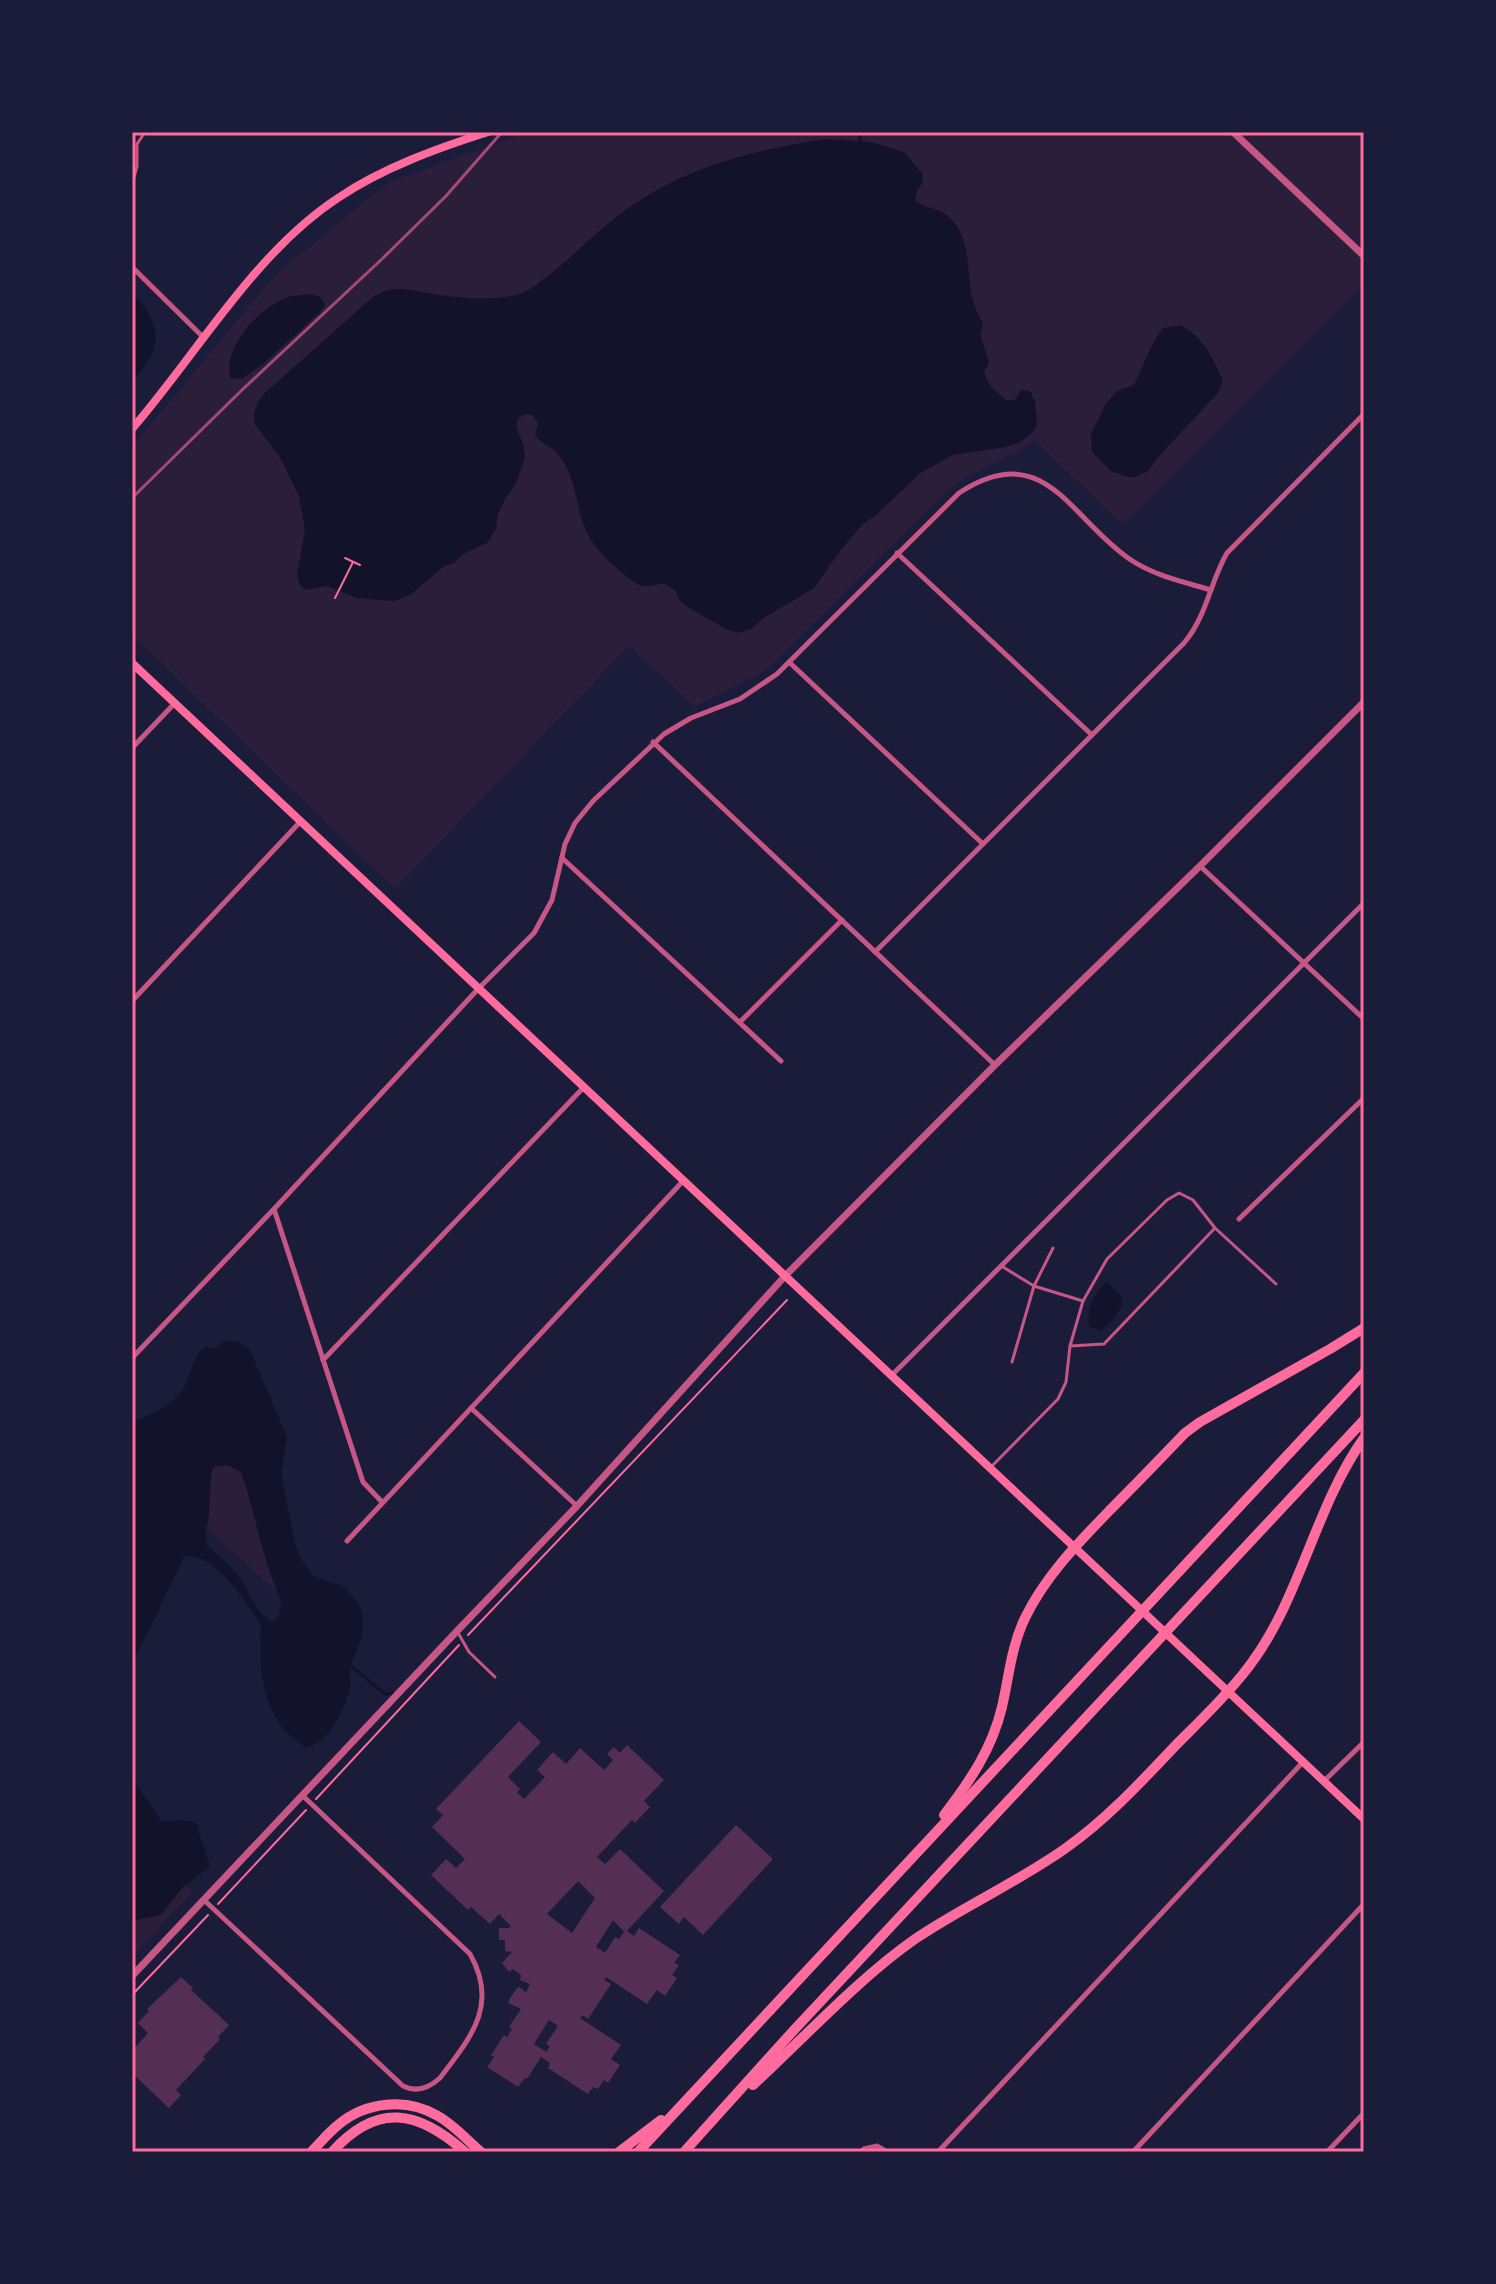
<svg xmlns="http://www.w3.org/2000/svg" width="1496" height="2284" font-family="Roboto,sans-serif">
  <rect width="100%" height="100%" fill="#1b1b3a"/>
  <g fill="#2a1e3b">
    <polygon points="529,132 1364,132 1364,284 1123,525 1035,441 955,484 766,670 695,707 629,646 395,889 132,635 132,447 278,272 389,182"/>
    <polygon points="217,1386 286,1600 197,1519 132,1454"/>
    <polygon points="132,1837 193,1892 132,1956"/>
  </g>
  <g fill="#12122b" fill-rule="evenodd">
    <path d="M824,139L871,142L904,152L922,173L923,182L917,191L915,201C925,209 939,207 949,217C972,238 966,274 973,301C975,309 980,317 983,325L980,334L989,362L984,373L991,387L1007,401L1016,399L1021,390L1030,391L1035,401L1037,425L1031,434L1019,443L1006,447L952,455L919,474L876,515L862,525L840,551L814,588L765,617L751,629L739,633L726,629L689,608L679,600L675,590L663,583C642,590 636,585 620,571C602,556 587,540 581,517C576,498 574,481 565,464C554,445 545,448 535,435L538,423L532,415L525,414L518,419L516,427L524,446L525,458L516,483L505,499L498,514L496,529L487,543L463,554L454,563L444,566L410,595L394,601L357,598L327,586L306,590L300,585L297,575L305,530L299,496L281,459L254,423V413L259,400L266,392L374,296C396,284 409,290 433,294C457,298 502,302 524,292C531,289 538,283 545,278C568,261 587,241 610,222C674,170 744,152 824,139Z"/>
    <path d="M132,293C163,324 163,350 132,381Z"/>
    <path d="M313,294L321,298L325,305L319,313L263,364L242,379L230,378C223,346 260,307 288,297C296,295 305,295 313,294Z"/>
    <path d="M1180,325C1204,337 1212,357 1223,381L1218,393L1160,455L1147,472L1131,478L1111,471L1092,452L1091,434L1106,404L1117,391L1134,385L1154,341L1163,328Z"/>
    <path d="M1107,1282L1121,1296L1122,1306L1112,1321L1100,1331L1090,1327C1085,1311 1094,1293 1107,1282Z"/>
    <path d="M225,1341H236L250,1350L287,1437L281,1472L294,1540L301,1560L314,1576L332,1583L342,1585C348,1592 358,1601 361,1610C367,1632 358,1645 351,1665C349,1673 351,1681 349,1690C344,1713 329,1740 306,1748C298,1741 288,1735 282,1727C260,1696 259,1661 261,1624C247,1604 213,1549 184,1557L132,1664V1423C149,1414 170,1408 181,1392C192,1377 190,1357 206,1347L214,1349ZM227,1465L241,1472C256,1515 262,1560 282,1602L278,1618L273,1621C254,1615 251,1592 239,1577C230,1565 218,1555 207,1546L205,1534L209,1517L211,1473L214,1467Z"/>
    <polygon points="132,1778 162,1822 182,1820 196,1823 210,1866 182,1888 161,1915 132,1921"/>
  </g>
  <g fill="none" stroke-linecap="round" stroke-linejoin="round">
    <g stroke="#12122b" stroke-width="3">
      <polyline points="860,141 860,132"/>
      <polyline points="351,1666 385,1694 394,1693"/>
    </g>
  </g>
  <g fill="#542f53" fill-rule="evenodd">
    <path d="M519,1721L541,1742L508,1777L520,1789L517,1792L524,1799L545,1777L537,1770L553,1752L566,1764L580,1748L604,1770L613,1760L607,1754L614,1747L620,1753L627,1745L664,1780L644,1801L650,1807L635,1823L632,1820L597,1857L605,1864L620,1849L664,1891L627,1931L634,1936L639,1928L680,1955L674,1963L679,1965L672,1975L677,1978L665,1996L657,1990L647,2004L606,1977L604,1980L611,1984L588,2019L582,2015L580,2018L621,2045L611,2059L620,2065L608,2083L604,2080L598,2089L593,2087L588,2094L548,2068L550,2063L541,2057L527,2079L525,2078L518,2087L487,2067L494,2057L491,2055L504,2035L507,2037L512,2029L509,2027L521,2009L508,2003L509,2000L516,1989L519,1987L526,1992L530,1984L520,1980L521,1975L513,1969L509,1972L502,1963L512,1952L505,1951V1940H499V1928H509L511,1926L499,1914L490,1924L471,1907L468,1910L431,1875L446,1859L456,1868L465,1859L432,1827L443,1815L436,1809ZM578,1881L595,1898L572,1933L547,1914ZM613,1920L624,1932L619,1939L615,1937L605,1953L596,1947ZM549,2020L558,2026L546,2044L550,2046L546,2052L534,2044Z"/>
    <polygon points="736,1825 773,1859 703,1935 684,1917 679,1924 660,1907"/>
    <polygon points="181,1977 193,1988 191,1990 229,2025 218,2037 220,2039 203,2057 205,2059 176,2090 181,2095 169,2108 132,2073 132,2051 148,2033 138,2023 149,2011 147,2009"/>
  </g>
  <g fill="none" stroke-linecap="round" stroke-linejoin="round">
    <g stroke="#ff6b9d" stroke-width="2">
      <polyline points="345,558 360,565"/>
      <polyline points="335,598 353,562"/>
      <polyline points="468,1635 787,1300"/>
      <polyline points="316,1799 459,1645"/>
      <polyline points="218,1904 306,1810"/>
      <polyline points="132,1995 208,1915"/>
    </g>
    <g stroke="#c65784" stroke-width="3">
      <polyline points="132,185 137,166 137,144 145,132"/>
      <polyline points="1003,1267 1034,1286 1083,1301"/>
      <polyline points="1070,1346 1104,1344 1215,1228"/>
      <polyline points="1012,1362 1034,1286 1053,1248"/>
      <polyline points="992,1466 1058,1399 1066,1382 1070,1346 1083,1301 1107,1259 1167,1200 1179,1193 1193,1200 1215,1228 1276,1284"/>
      <polyline points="457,1631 469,1652 495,1677"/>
    </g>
    <g stroke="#c65784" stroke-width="5">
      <polyline points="132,267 204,338"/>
      <polyline points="897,553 1092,735"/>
      <polyline points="789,662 983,844"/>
      <polyline points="653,742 995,1065"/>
      <polyline points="132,748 174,704"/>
      <polyline points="562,858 781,1061"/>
      <polyline points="1200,866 1364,1019"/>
      <path d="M875,952L1184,643C1207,616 1210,582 1227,553L1364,414"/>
      <polyline points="132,1001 300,822"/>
      <polyline points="740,1022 842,920"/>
      <polyline points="274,1209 363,1482 382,1502"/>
      <polyline points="1239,1219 1364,1098"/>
      <path d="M132,1358L274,1209L479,988L534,933L552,900L565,844L575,823L593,801L664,734L691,718L740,699L777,674L959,493C1045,437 1069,518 1131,560C1155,576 1184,582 1211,590"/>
      <polyline points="323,1360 584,1087"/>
      <polyline points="892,1375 1364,903"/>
      <polyline points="471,1408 577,1506"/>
      <polyline points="347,1541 684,1180"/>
      <polyline points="1324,1781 1364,1742"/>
      <path d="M204,1900L403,2086C417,2093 429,2088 440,2078C471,2037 499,2005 470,1954L302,1795"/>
      <polyline points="861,2152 864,2149 877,2146 887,2152"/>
      <polyline points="938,2152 1303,1762"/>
      <polyline points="1133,2152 1364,1904"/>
      <polyline points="1327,2152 1364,2113"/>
    </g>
    <g stroke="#c65784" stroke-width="7">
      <polyline points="1233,132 1364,256"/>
      <polyline points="132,1976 457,1631 577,1506 785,1276 995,1065 1200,866 1364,702"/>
    </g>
    <g stroke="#ff6b9d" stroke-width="8">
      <path d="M132,429C197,354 255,252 338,198C382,168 438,148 488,132"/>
      <polyline points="132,663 1364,1819"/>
    </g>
    <g stroke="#ff6b9d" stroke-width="10">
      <path d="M944,1815C970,1781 992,1749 1002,1707C1009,1677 1011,1647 1025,1618C1046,1575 1079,1542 1112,1508C1137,1483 1161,1458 1185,1433L1200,1422L1330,1349L1364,1328"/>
      <path d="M753,2085C804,2038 858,1979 915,1939C964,1906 1018,1882 1066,1848C1107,1819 1142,1781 1176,1745C1199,1722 1223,1699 1243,1674C1301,1603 1312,1511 1364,1438"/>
      <path d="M311,2152C320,2143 328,2133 338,2125C365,2102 406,2097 438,2116C454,2125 467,2140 481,2152"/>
      <path d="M332,2152C377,2102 418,2110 465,2152"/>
      <polyline points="619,2152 661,2120"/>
      <polyline points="638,2152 1364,1373"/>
      <polyline points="684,2152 794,2030 1364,1420"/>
    </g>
    <polyline stroke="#a44b75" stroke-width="3" points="132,498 243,389 382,259 446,196 502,132"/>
  </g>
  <rect width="1496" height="2284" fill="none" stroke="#1b1b3a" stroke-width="268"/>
  <rect x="134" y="134" width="1228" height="2016" fill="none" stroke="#ff6b9d" stroke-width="3"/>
</svg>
